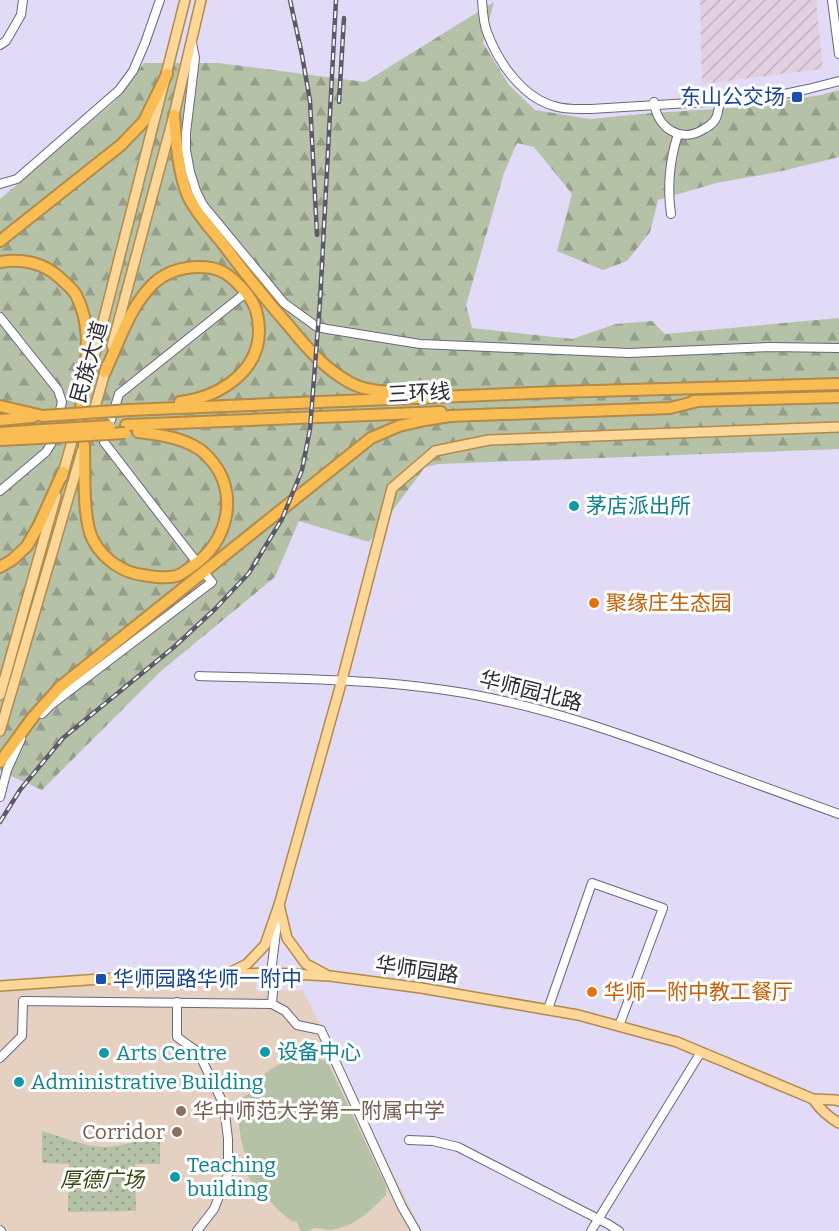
<svg xmlns="http://www.w3.org/2000/svg" width="839" height="1231" font-family="Bitter,'Noto Sans SC',serif">
  <defs>
    <pattern id="industrial-furrows" width="10" height="10" patternUnits="userSpaceOnUse" patternTransform="scale(1.5)"><rect width="10" height="10" fill="#e2cfdf"/><path d="M-1 1l2-2M0 10L10 0M9 11l2-2" fill="none" stroke="#c2b2c0"/></pattern>
    <pattern id="forest-firs" width="22" height="20" patternUnits="userSpaceOnUse" patternTransform="scale(1.5)"><rect width="22" height="20" fill="#b5c2a8"/><path d="M5 1l3.5 6h-7zM16 11l3.5 6h-7z" fill="#949e8a"/></pattern>
    <pattern id="park-dots" width="8" height="8" patternUnits="userSpaceOnUse" patternTransform="scale(1.5)"><rect width="8" height="8" fill="#b5c2a8"/><path d="M2 2h.1M6 6h.1" fill="none" stroke="#949e8a" stroke-width="1.8" stroke-linecap="round"/></pattern>
  </defs>
  <rect width="100%" height="100%" fill="#e1dbf8"/>
  <polygon fill="url(#industrial-furrows)" points="700,0 816,0 823,69 702,84"/>
  <polygon fill="#e5d1c2" points="256,979 256,991 303,990 422,1231 0,1231 0,991 123,983"/>
  <path fill="#b5c2a8" d="M296,1058H315L327,1061L386,1186V1195L378,1203L365,1215L349,1225L332,1230L315,1228L308,1231H301L296,1221L293,1222C279,1212 269,1201 259,1187L254,1189L243,1164L247,1161L241,1139L239,1126V1110L242,1108L239,1099L250,1093L257,1080L271,1069L286,1061Z"/>
  <polygon fill="url(#forest-firs)" points="494,2 483,43 509,85 535,110 590,119 652,113 733,108 821,95 839,90 839,157 778,172 716,183 658,200 650,232 627,261 603,270 557,251 572,194 534,147 517,143 504,173 466,305 472,328 572,339 616,324 652,321 665,334 839,318 839,449 439,464 425,467 369,542 299,521 275,577 161,671 42,790 0,771 0,199 115,101 144,63 219,63 365,82"/>
  <path fill="url(#park-dots)" d="M42,1131C62,1137 83,1146 103,1147C122,1147 142,1139 160,1134V1164H135L136,1211L68,1212L69,1164L42,1163Z"/>
  <g fill="none" stroke-linecap="round" stroke-linejoin="round">
    <g stroke="#6a657e" stroke-width="10">
      <g id="minor">
        <path d="M482,0C483,11 483,22 487,32C498,62 522,97 554,106C566,110 579,109 591,109L739,100L770,97L808,89L839,81"/>
        <polyline points="832,0 839,54"/>
        <polyline points="192,43 195,58 186,133 186,150 190,172 196,191 203,205 284,303 317,327 327,329 420,344 629,353 768,347 839,348"/>
        <polyline points="0,45 6,41 21,15 23,0"/>
        <path d="M654,102C657,128 681,144 704,129C708,127 712,124 715,120C719,114 719,105 720,98"/>
        <polyline points="0,184 17,179 119,90 133,71 145,43 160,0"/>
        <path d="M671,214C667,186 669,162 678,134"/>
        <polyline points="0,317 58,390 62,402 51,444 46,452 0,491"/>
        <polyline points="195,560 104,442 119,394 243,295"/>
        <path d="M199,676C296,679 395,678 490,698C555,711 618,733 681,756C734,776 786,795 839,814"/>
        <polyline points="42,714 52,704 212,582 207,576"/>
        <polyline points="0,797 7,770 21,739"/>
        <polyline points="177,1002 177,1037 198,1052 224,1105 228,1139 228,1174 214,1209 197,1231"/>
        <polyline points="272,1004 273,991 271,973 278,915"/>
        <polyline points="548,1009 592,883 663,908 619,1026"/>
        <polyline points="0,1058 22,1036 23,1001 272,1004 285,1011 297,1025 321,1030 402,1207 416,1231"/>
        <polyline points="409,1140 433,1141 458,1147 608,1224 619,1231"/>
        <polyline points="0,1230 1,1231"/>
        <polyline points="591,1231 701,1052"/>
      </g>
    </g>
    <g stroke="#b28a49" stroke-width="12">
      <g id="major">
        <polyline points="112,346 174,115 201,0"/>
        <polyline points="88,381 185,0"/>
        <polyline points="88,432 107,365"/>
        <polyline points="62,477 81,409"/>
        <polyline points="0,695 56,496"/>
        <polyline points="0,731 82,451"/>
        <polyline points="279,905 287,938 306,964 325,974"/>
        <polyline points="227,974 247,964 265,945 279,905 342,680 392,488 435,451 489,440 839,427"/>
        <polyline points="0,986 101,979 271,973 330,976 421,988 578,1015 677,1042 813,1099 836,1100 839,1101"/>
        <path d="M813,1099C820,1109 828,1117 839,1123"/>
      </g>
    </g>
    <g stroke="#b28a49" stroke-width="14">
      <g id="highway">
        <path d="M174,115C176,140 178,172 188,196C196,213 211,229 223,244C244,272 266,300 289,326C306,347 325,369 349,382C366,392 388,392 407,392"/>
        <polyline points="0,241 121,145 144,121 167,74"/>
        <path d="M0,262C22,258 44,263 60,278C66,284 73,289 76,295C95,330 84,373 81,410"/>
        <path d="M105,372C119,342 129,308 153,284C166,272 181,267 199,267C219,267 228,273 242,288C254,301 258,311 259,329C260,372 219,397 180,402"/>
        <polyline points="693,401 839,397"/>
        <polyline points="0,406 43,416"/>
        <polyline points="129,410 557,392 839,384"/>
        <polyline points="0,420 33,417"/>
        <polyline points="126,425 441,412"/>
        <polyline points="0,433 42,430"/>
        <polyline points="0,440 39,438"/>
        <path d="M84,445C85,470 82,519 93,540C103,559 123,573 143,575C154,577 169,579 179,575C183,573 187,570 191,567C228,544 241,491 209,458C206,455 203,451 199,449C181,437 159,435 138,432"/>
        <polyline points="0,567 12,560 27,546 39,525 63,472"/>
        <polyline points="0,762 33,717 60,687 371,438 399,426 425,420 450,416 670,408 698,401"/>
      </g>
    </g>
    <use href="#minor" stroke="#fff" stroke-width="8"/>
    <use href="#major" stroke="#fcd798" stroke-width="9"/>
    <use href="#highway" stroke="#fabd53" stroke-width="10"/>
    <g stroke="#5c5969" stroke-width="4.5">
      <g id="rail">
        <polyline points="290,0 302,55 310,101 317,235"/>
        <polyline points="339,102 344,18"/>
        <polyline points="0,822 20,790 63,738 174,647 215,609 249,573 282,519 302,470 310,429 320,302 336,0"/>
      </g>
    </g>
    <use href="#rail" stroke="#fff" stroke-width="2" stroke-dasharray="7" stroke-linecap="butt"/>
    <g stroke="#b28a49" stroke-width="14" stroke-linecap="butt">
      <g id="highway-bridge">
        <polyline points="43,416 129,410"/>
        <polyline points="42,430 110,426"/>
        <polyline points="39,438 125,433"/>
      </g>
    </g>
    <use href="#highway-bridge" stroke="#fabd53" stroke-width="10"/>
  </g>
  <g fill="#1a4fb4" stroke="#fff" stroke-width="2">
    <rect x="791" y="91" width="12" height="12" rx="3"/>
    <rect x="95" y="973" width="12" height="12" rx="3"/>
  </g>
  <g fill="#0f9aa8" stroke="#fff" stroke-width="2">
    <circle cx="574" cy="506" r="6"/>
    <circle cx="265" cy="1052" r="6"/>
    <circle cx="104" cy="1053" r="6"/>
    <circle cx="19" cy="1082" r="6"/>
    <circle cx="175" cy="1177" r="6"/>
  </g>
  <g fill="#e8710a" stroke="#fff" stroke-width="2">
    <circle cx="594" cy="603" r="6"/>
    <circle cx="592" cy="992" r="6"/>
  </g>
  <g fill="#8d6e63" stroke="#fff" stroke-width="2">
    <circle cx="181" cy="1111" r="6"/>
    <circle cx="177" cy="1132" r="6"/>
  </g>
  <g text-anchor="middle" stroke-width="6" stroke-linejoin="round" paint-order="stroke">
    <g font-size="21" fill="#164399" stroke="#fff" text-anchor="end">
      <text x="785" y="104">东山公交场</text>
      <text x="113" y="986" text-anchor="start">华师园路华师一附中</text>
    </g>
    <g font-size="21" fill="#2d2b36" stroke="#fff">
      <text transform="translate(89 362) rotate(-74)" y="7">民族大道</text>
      <text transform="translate(419 393) rotate(-3)" y="7">三环线</text>
      <text transform="translate(531 691) rotate(14)" y="7">华师园北路</text>
      <text transform="translate(417 970) rotate(8)" y="7">华师园路</text>
    </g>
    <g font-size="21" fill="#0d838f" stroke="#fff" text-anchor="start">
      <text x="586" y="513">茅店派出所</text>
      <text x="277" y="1059">设备中心</text>
      <text x="116" y="1060">Arts Centre</text>
      <text x="31" y="1089">Administrative Building</text>
      <text x="187" y="1172">Teaching<tspan x="187" dy="24">building</tspan></text>
    </g>
    <g font-size="21" fill="#c56008" stroke="#fff" text-anchor="start">
      <text x="606" y="610">聚缘庄生态园</text>
      <text x="604" y="999">华师一附中教工餐厅</text>
    </g>
    <g font-size="21" fill="#785e54" stroke="#fff" text-anchor="start">
      <text x="193" y="1118">华中师范大学第一附属中学</text>
      <text x="165" y="1139" text-anchor="end">Corridor</text>
    </g>
    <g font-size="21" font-style="italic" fill="#304807" stroke="#fff">
      <text x="102" y="1187">厚德广场</text>
    </g>
  </g>
</svg>
